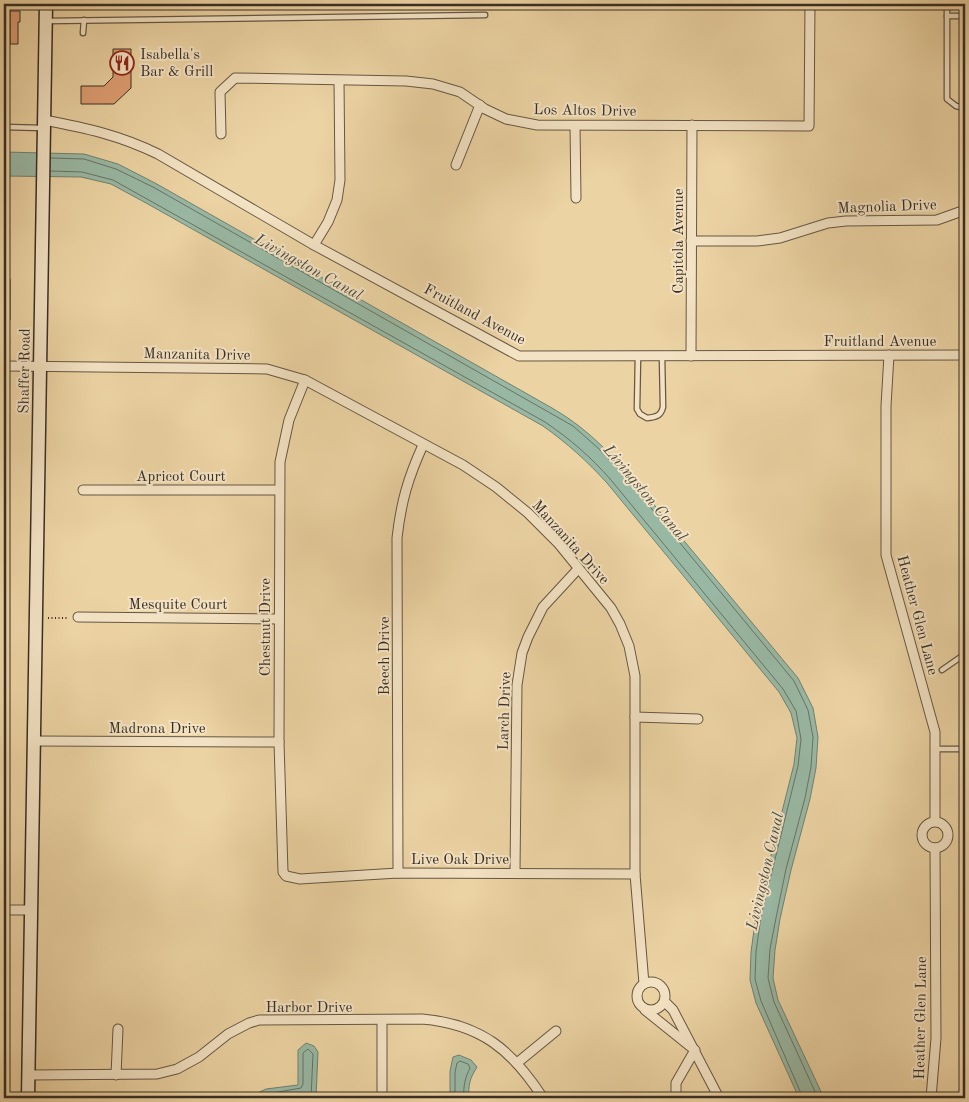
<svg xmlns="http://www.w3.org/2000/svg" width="969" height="1102" font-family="'Old Standard TT',serif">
  <rect width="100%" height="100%" fill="#ecd3a3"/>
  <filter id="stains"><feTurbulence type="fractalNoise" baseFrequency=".004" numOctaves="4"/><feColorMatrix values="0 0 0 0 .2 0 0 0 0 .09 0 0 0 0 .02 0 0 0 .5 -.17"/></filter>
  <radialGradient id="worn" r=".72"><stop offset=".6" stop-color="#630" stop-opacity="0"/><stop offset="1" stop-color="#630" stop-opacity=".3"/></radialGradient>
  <g fill="#99b8a4" stroke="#728171">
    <path d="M4,152L84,154L118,164L155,183L552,408C583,426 602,445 626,471L798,678L813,708L818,737L816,768L810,799L791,870L780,919L775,950L773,978L778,1000L824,1098H799L756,1003L750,980L751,952L756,915L794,764L797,738L791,713L779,692L607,483C587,461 567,443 543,426L146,203L111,184L81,177L4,176Z"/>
    <polygon points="306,1043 314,1046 318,1052 316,1098 247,1098 266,1089 298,1085 298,1050"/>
    <path d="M459,1055L471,1060L477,1067C470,1078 468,1085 469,1098H450V1071L453,1057Z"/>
  </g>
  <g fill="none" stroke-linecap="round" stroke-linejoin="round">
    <g stroke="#687364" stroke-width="1">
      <polyline points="51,158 84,159 116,169 153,187 573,426 598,448 623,474 794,681 808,710 813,737 811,767 805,798 786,869 776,918 770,949 768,978 774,1002 818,1098"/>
      <path d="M51,171L82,172L113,180L545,422C570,439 591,457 611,480L783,689L796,711L801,739L798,766L761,916L756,952L755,979L761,1001L803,1098"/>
      <polyline points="259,1098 267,1094 301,1088 303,1084 303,1053 308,1049 313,1054 311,1098"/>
      <path d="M455,1098V1072L457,1063L460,1061L468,1064L470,1068C465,1078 463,1086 464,1098"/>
    </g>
  </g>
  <g fill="#de9e72" stroke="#382e25">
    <rect x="4" y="11" width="6" height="33"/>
    <polygon points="10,11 20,11 20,22 18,22 18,44 10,44"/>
    <polygon points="113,49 131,49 131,88 114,104 81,104 81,86 104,86 113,77"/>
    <polygon points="4,278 10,279 10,320 4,320"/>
    <polygon points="5,327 10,343 4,345 4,328"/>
  </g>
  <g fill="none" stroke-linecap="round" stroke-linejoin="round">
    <g stroke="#655744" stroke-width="7">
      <g id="lane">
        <polyline points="947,4 947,99 956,106 965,108"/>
        <polyline points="947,16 965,16"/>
        <polyline points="47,21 485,15"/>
        <polyline points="83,33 84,20"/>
        <polyline points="4,127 43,128"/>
        <path d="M638,356L637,409L640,414L647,418C656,417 661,416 663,407L662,356"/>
        <polyline points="942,670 965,654"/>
        <polyline points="935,749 965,749"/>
      </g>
    </g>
    <g stroke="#655744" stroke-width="11">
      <g id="street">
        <path d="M44,120C86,128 119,135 158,154L314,245L519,356L965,355"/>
        <polyline points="575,126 576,198"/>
        <polyline points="221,134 220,92 235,78 406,81 433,84 460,92 485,109 506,119 537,125 809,126 810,4"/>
        <polyline points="456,165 480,105"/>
        <polyline points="691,241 757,241 780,238 828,223 846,221 937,220 965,210"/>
        <polyline points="314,245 328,222 337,200 340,180 339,81"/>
        <polyline points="889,355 886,406 886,555 935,732 935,821"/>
        <polyline points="691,356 692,125"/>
        <polyline points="4,366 267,369 305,380 463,465 496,487 528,513 558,543 611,608 620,624 629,646 635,676 635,874 644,984"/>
        <polyline points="305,380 289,420 280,462 279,742 283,872 286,876 300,879 398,873 635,874"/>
        <polyline points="83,490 279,490"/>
        <polyline points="78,617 279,619"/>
        <polyline points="635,717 698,719"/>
        <polyline points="34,741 279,742"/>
        <circle cx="935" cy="835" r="13"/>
        <polyline points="515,872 517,685 522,653 528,637 543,607 578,569"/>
        <path d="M398,873L397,538C401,502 408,478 423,445"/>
        <polyline points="4,910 31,910"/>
        <circle cx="651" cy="996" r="14"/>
        <polyline points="665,1002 673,1010 719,1098"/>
        <polyline points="645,1010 691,1047"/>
        <polyline points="382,1020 382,1098"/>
        <polyline points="517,1063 556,1031"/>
        <path d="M29,1075L157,1074L177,1069L199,1057L228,1034L249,1023L259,1020L422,1019C481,1024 512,1050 543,1098"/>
        <polyline points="116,1075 118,1029"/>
        <polyline points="676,1098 676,1083 695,1050"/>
        <polyline points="931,1098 936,1038 935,848"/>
      </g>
    </g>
    <g stroke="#382e25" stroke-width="15">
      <polyline id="secondary" points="28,1098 46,4"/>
    </g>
    <polyline stroke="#382e25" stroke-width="2" stroke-dasharray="1 2.5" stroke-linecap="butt" points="48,618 68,618"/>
    <use href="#lane" stroke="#f3e2c3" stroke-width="4.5"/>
    <use href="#street" stroke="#f3e2c3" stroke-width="9"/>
    <use href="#secondary" stroke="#f3e2c3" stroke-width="12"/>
  </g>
  <defs>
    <g id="restaurant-ring" transform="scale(1.25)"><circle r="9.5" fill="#f3e2c3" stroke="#8f2418" stroke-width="1.5"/><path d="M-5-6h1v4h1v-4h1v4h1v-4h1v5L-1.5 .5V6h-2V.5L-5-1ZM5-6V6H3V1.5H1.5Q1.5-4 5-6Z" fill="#8f2418"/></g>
  </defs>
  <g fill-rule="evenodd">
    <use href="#restaurant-ring" x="122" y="63"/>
  </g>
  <g text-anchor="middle" stroke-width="4" stroke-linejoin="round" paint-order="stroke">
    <g font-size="15" fill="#382e25" stroke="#f3e2c3" text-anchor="start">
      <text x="140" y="59">Isabella's<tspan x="140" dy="17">Bar &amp; Grill</tspan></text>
    </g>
    <g font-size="15" fill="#382e25" stroke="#f3e2c3">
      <text transform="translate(585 110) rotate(1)" y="5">Los Altos Drive</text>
      <text transform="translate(887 206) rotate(-2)" y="5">Magnolia Drive</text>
      <text transform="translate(678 241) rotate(-90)" y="5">Capitola Avenue</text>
      <text transform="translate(475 314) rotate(28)" y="5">Fruitland Avenue</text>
      <text x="880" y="346">Fruitland Avenue</text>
      <text transform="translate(197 354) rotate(1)" y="5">Manzanita Drive</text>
      <text transform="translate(24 371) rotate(-89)" y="5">Shaffer Road</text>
      <text x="181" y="481">Apricot Court</text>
      <text transform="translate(571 542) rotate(48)" y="5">Manzanita Drive</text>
      <text x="178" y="609">Mesquite Court</text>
      <text transform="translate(918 615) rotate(75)" y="5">Heather Glen Lane</text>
      <text transform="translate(265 627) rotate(-90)" y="5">Chestnut Drive</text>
      <text transform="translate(384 656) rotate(-90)" y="5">Beech Drive</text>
      <text transform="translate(504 711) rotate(-88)" y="5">Larch Drive</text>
      <text x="157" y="733">Madrona Drive</text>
      <text x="460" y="864">Live Oak Drive</text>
      <text x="309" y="1012">Harbor Drive</text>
      <text transform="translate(920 1018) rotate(-89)" y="5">Heather Glen Lane</text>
    </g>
    <g font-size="16" font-style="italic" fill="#4b4a3e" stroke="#f3e2c3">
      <text transform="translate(309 266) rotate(29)" y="6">Livingston Canal</text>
      <text transform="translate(646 492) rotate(50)" y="6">Livingston Canal</text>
      <text transform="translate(764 871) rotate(-77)" y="6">Livingston Canal</text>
    </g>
  </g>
  <rect width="969" height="1102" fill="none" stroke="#ecd3a3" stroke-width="20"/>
  <rect x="5" y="5" width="959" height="1092" fill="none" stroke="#382e25" stroke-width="2.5"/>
  <rect x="10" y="10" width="949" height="1082" fill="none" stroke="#382e25"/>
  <rect width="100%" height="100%" filter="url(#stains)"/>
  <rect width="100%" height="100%" fill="url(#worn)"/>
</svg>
